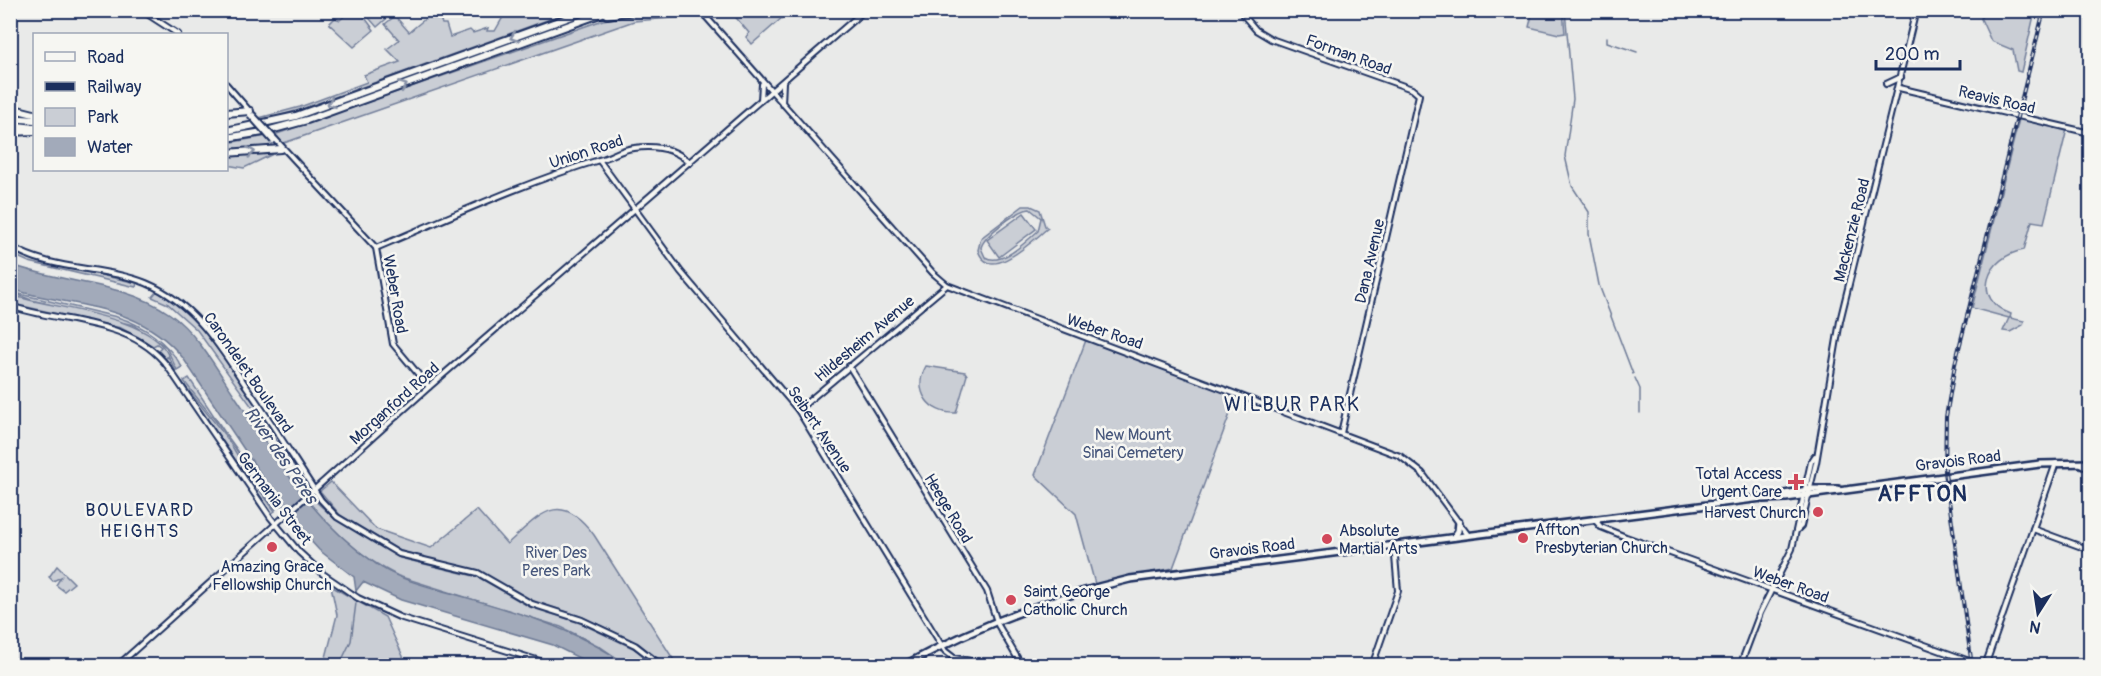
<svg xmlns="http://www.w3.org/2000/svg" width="2101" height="676" font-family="Pangolin,sans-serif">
  <rect width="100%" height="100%" fill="#e9eae9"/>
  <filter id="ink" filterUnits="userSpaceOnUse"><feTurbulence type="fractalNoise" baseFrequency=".0167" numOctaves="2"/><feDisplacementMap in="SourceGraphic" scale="12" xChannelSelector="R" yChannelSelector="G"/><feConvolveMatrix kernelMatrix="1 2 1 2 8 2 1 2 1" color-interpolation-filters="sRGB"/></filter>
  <g filter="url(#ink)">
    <g fill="#caced5" stroke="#727e9a" stroke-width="1.5" fill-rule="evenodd">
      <polygon points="660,10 688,11 697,16 634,21 281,144 274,135 603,20"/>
      <polygon points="350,11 360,11 374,30 354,47 329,24 335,18 340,20"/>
      <polygon points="363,11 390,11 393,13 377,27"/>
      <polygon points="420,11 442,12 444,19 441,21 442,24 446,24 450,37 470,30 473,33 488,28 487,31 495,31 503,17 503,11 572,11 299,110 261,121 259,118 300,107 367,82 364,75 400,62 387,49 399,40 385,24 395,16 409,32 426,18"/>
      <polygon points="737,11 777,11 783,17 752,44 746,37 749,33 733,14"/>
      <polygon points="1533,11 1563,11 1565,33 1559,34 1529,27"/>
      <polygon points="1983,11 2035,11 2021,72 2017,71 2013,50 1991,41 1981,19"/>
      <path d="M2019,119L2067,129L2044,223L2032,221L2024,250C1987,256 1970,299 2011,314L2010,318L2024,321L2023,325L2010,332L2003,331L2009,318L1972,308Z"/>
      <polygon points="267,136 273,143 270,147 227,151 227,143"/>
      <polygon points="279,151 244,168 227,165 227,155"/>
      <path d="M1023,206H1031L1040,210L1045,226L1048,228C1033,240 989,285 978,250L981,238ZM1030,209L1041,218L1038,231C1025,242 1002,267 985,257L981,248C983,236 1018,210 1030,209Z"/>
      <polygon points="1024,213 1036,229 999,257 987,240"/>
      <polygon points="10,250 36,261 137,283 136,287 29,262 11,254"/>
      <path d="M157,291C199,316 221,354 248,393C266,420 285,446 300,474L197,330L168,304L152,297Z"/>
      <path d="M11,292L117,317C144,325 168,343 182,367L177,370L166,347L133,325L31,300Z"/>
      <path d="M11,295C48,308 154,315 169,357H166L169,358L176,371L158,350L161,347L157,344L153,346L121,328L18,305L11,303Z"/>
      <polygon points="1086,340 1237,395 1173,568 1095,584 1076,514 1035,475"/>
      <path d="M926,366L965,372L967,375L956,413C929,414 912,391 926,366Z"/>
      <path d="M189,378L276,510C259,492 251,471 238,451C221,426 202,405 184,381Z"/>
      <polygon points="182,382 227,438 253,481 275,511 272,513"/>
      <path d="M331,482L376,529L431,548L477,510L507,544C540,515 559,488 594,535L677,665H665L639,644L580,616L528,599L480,571L400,551L340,515L320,491Z"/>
      <path d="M312,498L334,518L400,558L478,577L530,607L580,623L633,648L658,665H627L599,646L561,627L398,576C361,557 335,533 308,502Z"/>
      <polygon points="57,566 74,583 64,591 56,585 61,577 53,581 49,577"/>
      <polygon points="331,586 385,617 407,665 324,665 337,615"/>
    </g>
    <path fill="#a2aaba" stroke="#6c7995" stroke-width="1.5" d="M10,264C62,284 123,281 170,314C199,335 217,370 237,399C280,463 311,519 376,564C395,578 420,584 443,591C507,609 572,626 627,665H593L553,645L401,600L363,582L356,591L354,577L319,550L290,518L183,358C138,302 73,308 11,289Z"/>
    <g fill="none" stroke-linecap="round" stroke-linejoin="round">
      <g stroke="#6c7995" stroke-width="1.5">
        <polyline points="1565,10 1573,99 1565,156 1572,186 1589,212 1589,234 1599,285 1633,374"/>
        <polyline points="1607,37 1607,42 1637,52"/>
        <polyline points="1635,378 1640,389 1640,413"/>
        <polyline points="339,666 351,641 356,603"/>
      </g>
      <g stroke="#1b2f5e" stroke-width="8">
        <g id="secondary">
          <polyline points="141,10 178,34"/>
          <polyline points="700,10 933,273 947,285 1400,456 1422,473 1468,535"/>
          <polyline points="1239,10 1256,30 1271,39 1412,89 1419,95 1341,433"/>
          <polyline points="226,84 253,115"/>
          <polyline points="1886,84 1901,77"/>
          <polyline points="1899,88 2090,133"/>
          <polyline points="761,100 762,84"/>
          <polyline points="782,104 783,82"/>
          <polyline points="276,140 376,248 393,344 429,387"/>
          <polyline points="599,160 681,272 798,410 945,651 954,658 998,666"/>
          <path d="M10,246C50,271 104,266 146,283C194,303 219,345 246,386C272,423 296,462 321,500L337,517L399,554L478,573L532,604L582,620L635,645L662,666"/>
          <path d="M376,248C450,217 523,183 599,160C611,157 621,149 634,148C655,145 675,148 690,163"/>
          <path d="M10,306C63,324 132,318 168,367L271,518L299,552L323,574L358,598L399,617L556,666"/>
          <polyline points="849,366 987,591 998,625 1022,666"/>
          <polyline points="798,410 947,285"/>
          <polyline points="1594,519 1601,527 1626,537 1983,666"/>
          <polyline points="2033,529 2090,550"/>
          <polyline points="1797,530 1801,526 1816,463 1840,321 1916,10"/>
          <polyline points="117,666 429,387 865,10"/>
          <polyline points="1372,666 1398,591 1394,545"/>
          <polyline points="1740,666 1760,613 1792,549 1811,462 1815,456"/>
          <polyline points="1985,666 2056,463"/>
        </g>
      </g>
      <g stroke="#1b2f5e" stroke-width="10">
        <g id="primary">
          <polyline points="2081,464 2090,468"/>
          <polyline points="1763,499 1786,498 2040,464 2090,463"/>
          <polyline points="1454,537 1458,531 1459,522"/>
          <path d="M903,666C976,626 1049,598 1130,579L1762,498L1813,489H1838"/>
        </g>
      </g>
      <g stroke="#1b2f5e" stroke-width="10">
        <g id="highway">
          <polyline points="693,10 697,13"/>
          <polyline points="607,15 640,10"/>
          <polyline points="10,108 34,114"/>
          <polyline points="226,113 250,111"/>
          <polyline points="10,118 34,120"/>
          <polyline points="10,125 34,128"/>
          <polyline points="226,131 296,116 589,10"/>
          <polyline points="10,132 34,131"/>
          <polyline points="226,138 263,132 307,120 611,10"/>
          <polyline points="226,153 281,149"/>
        </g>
      </g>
      <use href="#secondary" stroke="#f6f6f2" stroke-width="4"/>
      <use href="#primary" stroke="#f6f6f2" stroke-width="5"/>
      <use href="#highway" stroke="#f6f6f2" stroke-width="6"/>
      <g stroke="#1b2f5e" stroke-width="4">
        <polyline id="rail" points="1972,666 1945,472 1946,417 1955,364 2044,10"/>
      </g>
      <use href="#rail" stroke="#f6f6f2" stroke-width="1.5" stroke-dasharray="4.5" stroke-linecap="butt"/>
      <g stroke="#1b2f5e" stroke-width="8" stroke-linecap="butt">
        <g id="secondary-bridge">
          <polyline points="250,115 273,141"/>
          <polyline points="253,115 276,140"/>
        </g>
      </g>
      <use href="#secondary-bridge" stroke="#f6f6f2" stroke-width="4"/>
    </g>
    <defs><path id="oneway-chevron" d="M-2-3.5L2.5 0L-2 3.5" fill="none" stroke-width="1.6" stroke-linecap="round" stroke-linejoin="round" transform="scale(1.5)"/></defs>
    <g stroke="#8892a8">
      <use href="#oneway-chevron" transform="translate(514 37) rotate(160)"/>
      <use href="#oneway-chevron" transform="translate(403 86) rotate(-20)"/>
      <use href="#oneway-chevron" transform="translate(331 103) rotate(160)"/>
      <use href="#oneway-chevron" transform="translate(251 152) rotate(-7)"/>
    </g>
  </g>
  <g fill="#d1495b" stroke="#f6f6f2" stroke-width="2">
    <path d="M1793 473h6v6h6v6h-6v6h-6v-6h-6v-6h6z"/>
    <circle cx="1818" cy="512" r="6"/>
    <circle cx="1523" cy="538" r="6"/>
    <circle cx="1327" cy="539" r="6"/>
    <circle cx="272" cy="547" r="6"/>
    <circle cx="1011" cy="600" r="6"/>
  </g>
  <g text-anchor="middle" stroke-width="5" stroke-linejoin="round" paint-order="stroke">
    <g font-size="16" fill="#1b2f5e" stroke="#f6f6f2">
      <text transform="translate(1349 54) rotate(20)" y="6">Forman Road</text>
      <text transform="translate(1997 99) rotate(13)" y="6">Reavis Road</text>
      <text transform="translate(586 151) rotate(-18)" y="6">Union Road</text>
      <text transform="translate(1851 230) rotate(-76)" y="6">Mackenzie Road</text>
      <text transform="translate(1369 261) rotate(-77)" y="6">Dana Avenue</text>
      <text transform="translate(396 294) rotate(80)" y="6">Weber Road</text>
      <text transform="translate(1105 331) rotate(19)" y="6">Weber Road</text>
      <text transform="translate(864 338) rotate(-40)" y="6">Hildesheim Avenue</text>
      <text transform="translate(249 372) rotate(55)" y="6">Carondelet Boulevard</text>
      <text transform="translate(394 403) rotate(-42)" y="6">Morganford Road</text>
      <text transform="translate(820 429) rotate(56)" y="6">Seibert Avenue</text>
      <text transform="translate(1958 460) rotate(-7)" y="6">Gravois Road</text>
      <text transform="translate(275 498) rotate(53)" y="6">Germania Street</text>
      <text transform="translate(949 508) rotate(59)" y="6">Heege Road</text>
      <text transform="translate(1252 548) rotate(-7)" y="6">Gravois Road</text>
      <text transform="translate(1791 584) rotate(20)" y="6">Weber Road</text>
    </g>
    <g font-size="16" fill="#47577c" stroke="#f6f6f2">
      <text x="1133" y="440">New Mount<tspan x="1133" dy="18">Sinai Cemetery</tspan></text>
      <text x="556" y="558">River Des<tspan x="556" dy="18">Peres Park</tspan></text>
    </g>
    <g font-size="16" fill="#1b2f5e" stroke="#f6f6f2" text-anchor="start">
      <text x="1782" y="479" text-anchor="end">Total Access<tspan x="1782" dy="18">Urgent Care</tspan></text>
      <text x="1806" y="518" text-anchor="end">Harvest Church</text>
      <text x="1535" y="535">Affton<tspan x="1535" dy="18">Presbyterian Church</tspan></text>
      <text x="1339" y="536">Absolute<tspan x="1339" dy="18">Martial Arts</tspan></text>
      <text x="272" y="572" text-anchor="middle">Amazing Grace<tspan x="272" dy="18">Fellowship Church</tspan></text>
      <text x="1023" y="597">Saint George<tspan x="1023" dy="18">Catholic Church</tspan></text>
    </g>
    <g font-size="18" font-style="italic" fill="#44547a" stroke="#f6f6f2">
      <text transform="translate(281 455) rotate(55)" y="6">River des Peres</text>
    </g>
    <g font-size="18" letter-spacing="1.5" fill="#1b2f5e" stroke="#f6f6f2">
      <text x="140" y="516">BOULEVARD<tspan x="140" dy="21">HEIGHTS</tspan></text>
    </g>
    <g font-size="20" letter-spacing="1.5" fill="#1b2f5e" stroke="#f6f6f2">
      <text x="1292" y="411">WILBUR PARK</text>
    </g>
    <g font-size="22" font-weight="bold" letter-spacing="1.5" fill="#1b2f5e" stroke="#f6f6f2">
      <text x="1923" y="501">AFFTON</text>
    </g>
  </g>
  <rect width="2101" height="676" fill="none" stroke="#f6f6f2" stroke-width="36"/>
  <rect x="18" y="18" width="2065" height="640" fill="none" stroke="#1b2f5e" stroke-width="2" filter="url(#ink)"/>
  <rect x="33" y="33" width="195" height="138" fill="#f6f6f2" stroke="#9ea6b7" stroke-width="1.5"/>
  <rect x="45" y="52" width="30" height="9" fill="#f6f6f2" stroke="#9ea6b7" stroke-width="1.5"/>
  <text x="87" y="63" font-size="18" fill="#1b2f5e">Road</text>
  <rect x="45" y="82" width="30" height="9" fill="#1b2f5e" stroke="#9ea6b7" stroke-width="1.5"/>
  <text x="87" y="93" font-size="18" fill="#1b2f5e">Railway</text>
  <rect x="45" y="108" width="30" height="18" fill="#caced5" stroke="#9ea6b7" stroke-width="1.5"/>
  <text x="87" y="123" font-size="18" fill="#1b2f5e">Park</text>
  <rect x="45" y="138" width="30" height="18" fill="#a2aaba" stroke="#9ea6b7" stroke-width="1.5"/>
  <text x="87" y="153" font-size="18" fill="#1b2f5e">Water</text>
  <g transform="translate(2038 613) rotate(192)" stroke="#f6f6f2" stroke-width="4.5" paint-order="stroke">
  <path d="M0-4.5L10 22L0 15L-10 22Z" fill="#1b2f5e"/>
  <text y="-9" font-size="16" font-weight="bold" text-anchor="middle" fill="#1b2f5e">N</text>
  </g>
  <path d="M1876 60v9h84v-9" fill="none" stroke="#1b2f5e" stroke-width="3"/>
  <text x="1885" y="60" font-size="18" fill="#1b2f5e" stroke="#f6f6f2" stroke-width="4.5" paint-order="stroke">200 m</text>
</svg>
